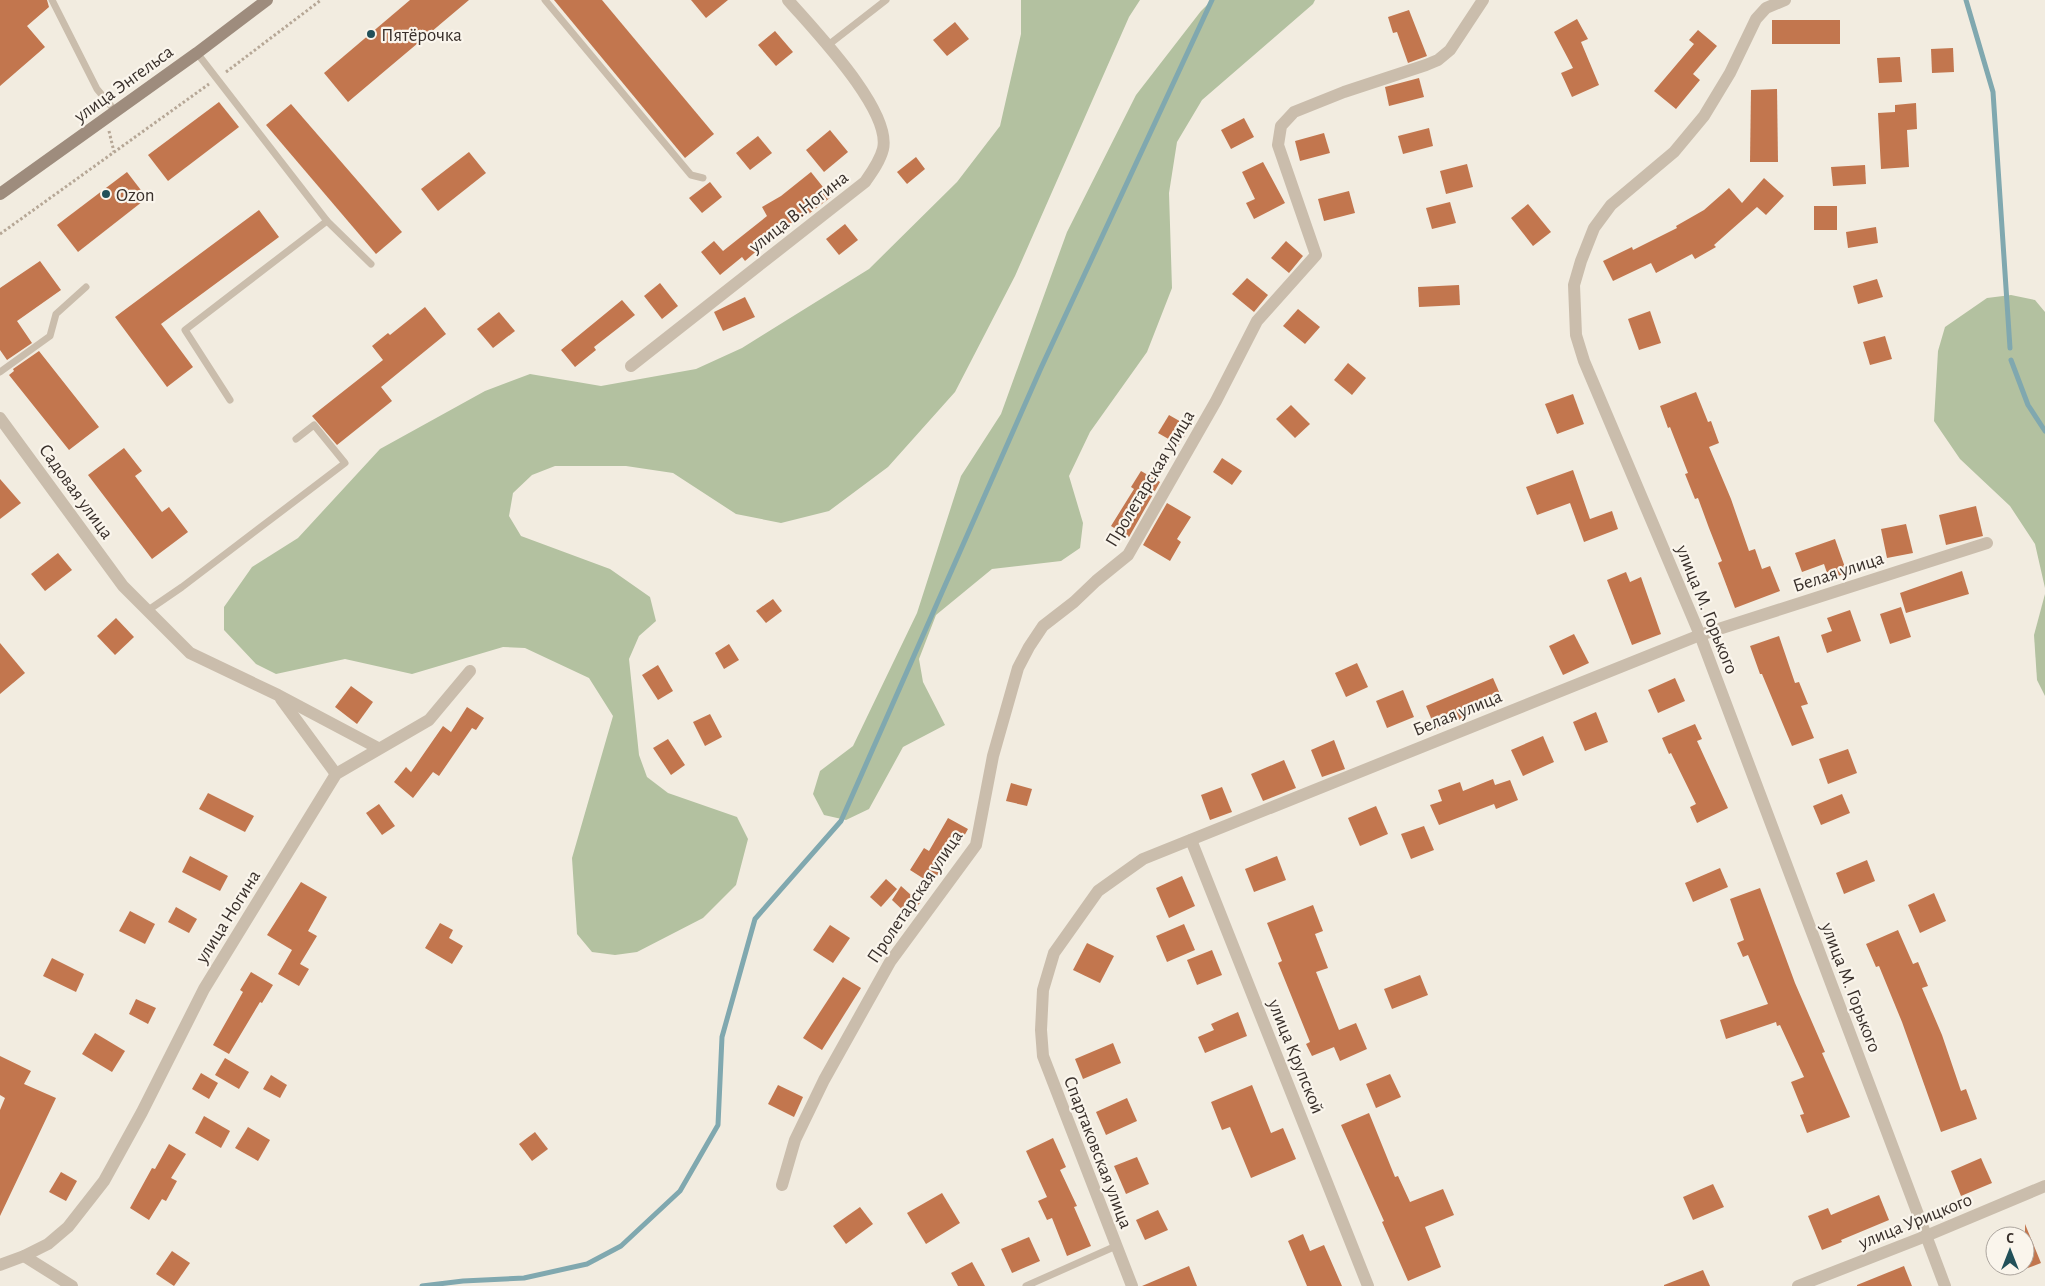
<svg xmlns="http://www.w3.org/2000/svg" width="2045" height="1286" font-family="'Alegreya Sans',sans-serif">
  <rect width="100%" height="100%" fill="#f2ece0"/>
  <g fill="#b3c1a0">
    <polygon points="1021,0 1140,0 1129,17 1015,276 955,392 888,467 829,511 781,523 736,514 673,473 626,466 555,466 532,475 513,493 509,516 521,536 610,569 650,597 656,621 639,636 629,659 639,755 647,777 668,793 737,817 748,839 736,885 703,918 637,952 615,955 592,952 577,934 572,858 613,716 589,678 525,648 503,647 412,674 345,659 276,674 256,664 224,630 224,607 252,567 298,538 380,449 485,391 530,374 601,386 696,369 742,348 869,269 957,182 1000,126 1021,34"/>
    <polygon points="1212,0 1315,0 1313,4 1202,100 1177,142 1169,193 1172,288 1147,352 1090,432 1069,476 1083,523 1080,548 1061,561 992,569 936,615 919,659 923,682 945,725 903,747 869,809 846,820 824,815 813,794 820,771 853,746 917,613 961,476 1001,414 1067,232 1136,95 1201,11"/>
    <polygon points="2011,295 2035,300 2045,312 2045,588 2035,544 2010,506 1960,459 1934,421 1938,351 1945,327 1987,298"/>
    <polygon points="2045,594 2045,696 2037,680 2034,635"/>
  </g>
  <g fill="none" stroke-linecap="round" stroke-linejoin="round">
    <g stroke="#80a8af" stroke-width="5">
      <polyline points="1966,0 1993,92 2010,348"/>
      <polyline points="2011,360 2028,405 2045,431"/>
      <polyline points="422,1286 463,1281 524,1278 587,1264 621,1246 680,1191 718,1125 722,1037 755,919 841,821 1041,368 1212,0"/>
    </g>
  </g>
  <g fill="#c2764e">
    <polygon points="0,0 47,0 49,7 27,26 45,47 0,86"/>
    <polygon points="410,0 469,0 348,102 324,73"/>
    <polygon points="554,0 602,0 714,134 685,158"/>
    <polygon points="691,0 728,0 706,18"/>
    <polygon points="1409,10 1427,56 1408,63 1397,32 1393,33 1388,17"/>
    <polygon points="1577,19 1588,39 1581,42 1599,85 1572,97 1561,73 1573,68 1554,32"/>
    <rect x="1772" y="20" width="68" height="24"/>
    <polygon points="955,22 969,39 947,56 933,40"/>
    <polygon points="1698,30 1717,46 1693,74 1700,80 1676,109 1654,91 1694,44 1689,40"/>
    <polygon points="775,31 793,52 776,66 758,45"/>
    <polygon points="1953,48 1954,72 1932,73 1931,49"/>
    <polygon points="1900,57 1902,82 1879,83 1877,58"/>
    <polygon points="1419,78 1424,97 1389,106 1385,87"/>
    <polygon points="1777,89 1778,162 1750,162 1751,90"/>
    <polygon points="219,102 239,127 168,181 148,155"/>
    <polygon points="1916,103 1917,129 1907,130 1909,167 1881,169 1878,113 1895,112 1895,105"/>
    <polygon points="291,104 402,232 376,254 266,125"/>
    <polygon points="1244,118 1254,137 1231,149 1221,130"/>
    <polygon points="1429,128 1433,146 1403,154 1398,136"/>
    <polygon points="830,130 848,152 824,172 806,150"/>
    <polygon points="1324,133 1330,153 1300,161 1295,141"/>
    <polygon points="758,136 772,153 750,170 736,153"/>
    <polygon points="469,152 486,173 438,211 421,189"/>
    <polygon points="916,157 925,169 907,184 897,172"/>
    <polygon points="1263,162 1285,203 1254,219 1246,203 1255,199 1242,172"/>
    <polygon points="1467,164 1473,187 1446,194 1440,171"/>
    <polygon points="1865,165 1866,184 1833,186 1831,167"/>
    <polygon points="127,172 147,198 78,252 57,225"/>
    <polygon points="811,172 831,197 806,216 805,215 783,228 745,261 742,257 720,275 701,252 714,241 723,251 767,216 762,207 781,196"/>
    <polygon points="1764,178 1784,196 1766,215 1757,207 1714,245 1716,247 1695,259 1692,254 1656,273 1651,263 1613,281 1603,261 1632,247 1633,250 1677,228 1676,226 1704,210 1729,188 1742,203"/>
    <polygon points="710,182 722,197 702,213 689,198"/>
    <polygon points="1349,191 1355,213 1324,221 1318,199"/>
    <polygon points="1450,202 1456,223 1432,229 1426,208"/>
    <polygon points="1528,204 1551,232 1533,246 1511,218"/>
    <rect x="1814" y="206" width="23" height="24"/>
    <polygon points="259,210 279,237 161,324 193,367 167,387 115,317"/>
    <polygon points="845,224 858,240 839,255 826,239"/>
    <polygon points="1876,227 1878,243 1848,248 1846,232"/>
    <polygon points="1286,241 1303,256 1289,273 1271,258"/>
    <polygon points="40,261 61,290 17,321 32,343 7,360 0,350 0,288"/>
    <polygon points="1247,278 1268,295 1254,312 1232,294"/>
    <polygon points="1877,279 1883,297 1858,304 1853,286"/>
    <polygon points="660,283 678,306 662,319 644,296"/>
    <polygon points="1459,285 1460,305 1419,307 1418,287"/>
    <polygon points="745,297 755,317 723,331 714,312"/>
    <polygon points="622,300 635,315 594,347 596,350 575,367 561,350"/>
    <polygon points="425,307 446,334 381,387 392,401 337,445 312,416 383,360 372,346 388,333 390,335"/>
    <polygon points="1298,309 1320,327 1305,344 1283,326"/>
    <polygon points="1650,311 1661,343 1639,350 1628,319"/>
    <polygon points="499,312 515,331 493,348 477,329"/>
    <polygon points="1885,336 1892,359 1870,365 1863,342"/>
    <polygon points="39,351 99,427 69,450 9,375 14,371 13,369"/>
    <polygon points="1348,363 1366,378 1352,395 1334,380"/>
    <polygon points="1696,392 1708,422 1711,421 1719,443 1709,447 1731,499 1749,551 1755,549 1762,569 1770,566 1780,591 1735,608 1718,563 1722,561 1709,528 1698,498 1695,499 1685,474 1688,473 1670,427 1668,428 1660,406"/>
    <polygon points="1573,394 1584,424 1557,434 1545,404"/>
    <polygon points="1291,405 1310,424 1295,438 1276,419"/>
    <polygon points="1169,415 1190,427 1179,445 1158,433"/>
    <polygon points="124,448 142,471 135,476 162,512 169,507 188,532 152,559 88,475"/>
    <polygon points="1222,458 1242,471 1232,485 1213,472"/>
    <polygon points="1573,470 1590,519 1612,511 1618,529 1584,542 1570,503 1537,515 1526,487"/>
    <polygon points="1141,471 1160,482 1129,537 1111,526 1134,489 1131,487"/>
    <polygon points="0,479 21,503 0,519"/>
    <polygon points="1167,503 1191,517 1177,539 1181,542 1170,561 1143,545"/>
    <polygon points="1976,506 1983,536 1946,545 1939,515"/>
    <polygon points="1906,524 1913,553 1887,558 1881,529"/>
    <polygon points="1835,539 1847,573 1829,579 1824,564 1802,572 1795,553"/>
    <polygon points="58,553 72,570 45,591 31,574"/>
    <polygon points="1962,571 1969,594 1906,613 1900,593"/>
    <polygon points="1626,572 1630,582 1641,577 1661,634 1632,645 1607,580"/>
    <polygon points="773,599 782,611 766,623 756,611"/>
    <polygon points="1901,607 1911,637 1890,644 1880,614"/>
    <polygon points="1850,610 1861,641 1827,653 1821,635 1832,631 1827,618"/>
    <polygon points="116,618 134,637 115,655 97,636"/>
    <polygon points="1574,634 1589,663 1563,675 1549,646"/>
    <polygon points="1779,636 1795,683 1799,682 1808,704 1801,706 1814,738 1792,746 1762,674 1760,674 1750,646"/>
    <polygon points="0,643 25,673 0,694"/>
    <polygon points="729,644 739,660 724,669 715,653"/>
    <polygon points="1357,663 1368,687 1346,697 1335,673"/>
    <polygon points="658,665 673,691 658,700 642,675"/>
    <polygon points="1493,678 1503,701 1436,730 1426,706"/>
    <polygon points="1675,678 1685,701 1658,713 1648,690"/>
    <polygon points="351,686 373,702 357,724 335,707"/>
    <polygon points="1403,690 1414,717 1387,728 1376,701"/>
    <polygon points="467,707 484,718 476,730 472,728 439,776 433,772 413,798 394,782 406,767 411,772 443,726 451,732"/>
    <polygon points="1596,712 1608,742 1585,751 1573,722"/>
    <polygon points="710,714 722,737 705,746 693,722"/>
    <polygon points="1695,724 1702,739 1697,741 1728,808 1697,823 1690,807 1696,804 1671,753 1669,754 1662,738"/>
    <polygon points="1543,736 1554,762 1523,776 1511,750"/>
    <polygon points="668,739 685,765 671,775 653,748"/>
    <polygon points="1334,740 1345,769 1322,777 1311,750"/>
    <polygon points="1848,749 1857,773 1828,784 1819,759"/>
    <polygon points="1284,760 1296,788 1263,801 1251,774"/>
    <polygon points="1493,779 1495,785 1510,780 1518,800 1496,809 1494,804 1439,825 1430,805 1442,801 1438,790 1460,782 1463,791"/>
    <polygon points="1011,783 1032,789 1027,806 1006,801"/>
    <polygon points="1222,787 1232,812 1210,820 1201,795"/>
    <polygon points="208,793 254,816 245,832 199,809"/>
    <polygon points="1842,794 1850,813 1821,825 1813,806"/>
    <polygon points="379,804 395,826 382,835 366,813"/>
    <polygon points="1376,806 1388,834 1360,846 1348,818"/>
    <polygon points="948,818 968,829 958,847 956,845 932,884 910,870 924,848 929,851"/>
    <polygon points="1424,826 1434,850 1411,859 1401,834"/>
    <polygon points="190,856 228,876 220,891 182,872"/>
    <polygon points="1277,856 1286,880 1254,892 1245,869"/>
    <polygon points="1867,860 1875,881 1844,894 1836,873"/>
    <polygon points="1720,868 1728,887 1693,902 1685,883"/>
    <polygon points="1182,876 1195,906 1169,918 1156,888"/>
    <polygon points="886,879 897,889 881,907 870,897"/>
    <polygon points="301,882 327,897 308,931 317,936 300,964 309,969 299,986 278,974 292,950 267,935"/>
    <polygon points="901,886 920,903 908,915 892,900"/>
    <polygon points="1760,888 1795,983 1825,1052 1822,1053 1850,1117 1807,1133 1800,1115 1804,1114 1791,1082 1804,1077 1780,1025 1777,1026 1776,1022 1726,1039 1720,1020 1768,1004 1748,955 1743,957 1737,943 1744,940 1730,899"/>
    <polygon points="1934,893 1946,921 1920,933 1908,905"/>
    <polygon points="1313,905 1323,931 1315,934 1328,968 1316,972 1339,1030 1356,1023 1367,1049 1340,1061 1334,1047 1312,1056 1306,1044 1310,1042 1278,963 1282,961 1267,923"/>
    <polygon points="176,907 197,919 189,933 168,922"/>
    <polygon points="130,911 155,924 145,944 119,931"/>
    <polygon points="440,923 453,930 449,938 463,946 452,964 425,948"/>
    <polygon points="1184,924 1195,950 1167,962 1156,936"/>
    <polygon points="830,925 850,938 833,963 813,950"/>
    <polygon points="1898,930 1913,964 1918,962 1928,986 1922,988 1942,1035 1961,1091 1966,1089 1977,1119 1941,1132 1902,1022 1879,966 1876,967 1866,944"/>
    <polygon points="1087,943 1114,956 1100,983 1073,970"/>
    <polygon points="1212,950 1222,975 1197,985 1187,960"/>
    <polygon points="52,958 84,974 76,992 43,976"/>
    <polygon points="251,972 273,985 262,1003 260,1002 229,1054 213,1045 243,992 240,990"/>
    <polygon points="1420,975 1428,995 1392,1009 1384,989"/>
    <polygon points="843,977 861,988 822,1050 803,1038"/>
    <polygon points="136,999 156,1008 148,1024 129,1014"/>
    <polygon points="1238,1012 1247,1036 1205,1053 1198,1037 1214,1030 1211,1024"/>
    <polygon points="95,1033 125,1051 112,1072 82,1054"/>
    <polygon points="1113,1043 1121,1063 1083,1079 1075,1059"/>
    <polygon points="0,1056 31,1071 24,1084 56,1098 0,1216 0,1110 5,1098 0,1095"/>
    <polygon points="225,1058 249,1072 239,1089 215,1075"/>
    <polygon points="201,1073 218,1083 209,1099 192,1089"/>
    <polygon points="1390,1074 1401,1097 1376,1108 1366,1084"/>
    <polygon points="271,1075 287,1085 280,1098 263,1089"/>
    <polygon points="778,1085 803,1097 794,1117 768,1104"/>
    <polygon points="1252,1085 1271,1133 1283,1128 1296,1159 1251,1178 1230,1127 1222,1130 1211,1102"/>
    <polygon points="1127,1098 1137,1121 1106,1135 1096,1112"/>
    <polygon points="1369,1113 1395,1177 1398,1176 1410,1202 1443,1189 1454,1215 1425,1227 1441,1267 1408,1281 1382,1222 1384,1221 1341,1125"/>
    <polygon points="204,1116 230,1131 221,1148 195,1133"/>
    <polygon points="248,1127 270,1140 258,1161 235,1148"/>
    <polygon points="535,1132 548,1149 532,1161 519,1144"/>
    <polygon points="1053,1138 1066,1167 1060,1170 1077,1206 1074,1207 1091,1246 1067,1256 1052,1218 1047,1220 1038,1201 1047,1197 1026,1151"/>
    <polygon points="169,1144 186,1154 171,1178 177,1181 166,1201 162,1199 149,1220 130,1208 152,1168 155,1169"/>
    <polygon points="1137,1157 1149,1184 1126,1194 1114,1166"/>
    <polygon points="1981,1158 1992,1183 1961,1196 1951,1171"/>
    <polygon points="61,1172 77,1181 66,1201 49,1192"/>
    <polygon points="1713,1184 1724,1207 1693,1220 1683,1197"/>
    <polygon points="942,1193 960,1223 926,1244 907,1213"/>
    <polygon points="1879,1195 1889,1220 1841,1240 1842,1242 1822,1250 1808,1216 1828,1208 1831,1215"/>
    <polygon points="860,1207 873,1224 846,1244 833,1226"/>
    <polygon points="1158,1210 1168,1230 1145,1240 1136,1220"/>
    <polygon points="2025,1224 2041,1263 2025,1269"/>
    <polygon points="1303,1234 1310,1251 1324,1245 1342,1286 1307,1286 1288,1241"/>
    <polygon points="1029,1237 1040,1261 1012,1273 1001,1249"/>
    <polygon points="172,1251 190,1263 174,1286 156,1274"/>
    <polygon points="972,1262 985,1286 958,1286 951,1273"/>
    <polygon points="1189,1266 1197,1286 1142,1286"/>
    <polygon points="1904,1266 1912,1286 1857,1286 1857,1285"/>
    <polygon points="1703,1270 1710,1286 1664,1286 1664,1285"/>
  </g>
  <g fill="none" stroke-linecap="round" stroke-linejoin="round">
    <g stroke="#b6a796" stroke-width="3" stroke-dasharray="2.5 2.5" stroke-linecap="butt">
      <polyline points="226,72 321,0"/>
      <polyline points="109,131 114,152"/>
      <polyline points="0,234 209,84"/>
    </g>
    <g stroke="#cabdac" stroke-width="7">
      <polyline points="52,0 97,89 116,112"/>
      <polyline points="545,0 691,175 703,178"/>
      <polyline points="827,46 886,0"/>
      <polyline points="197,53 327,221 185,330 230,400"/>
      <polyline points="327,221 371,264"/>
      <polyline points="0,372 50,336 56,314 86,287"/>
      <polyline points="147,611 182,587 345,463 314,425 296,439"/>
      <polyline points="1026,1286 1116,1246"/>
    </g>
    <g stroke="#cabdac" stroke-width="12">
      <polyline points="1785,0 1766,8 1756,19 1730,73 1704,116 1674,152 1611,205 1594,228 1581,261 1574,285 1576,335 1584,361 1700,635 1945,1286"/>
      <path d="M631,366L865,182C872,172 880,161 883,149C892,110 813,29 788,0"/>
      <polyline points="0,418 123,586 190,653 278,695 378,748"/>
      <polyline points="281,699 336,774"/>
      <polyline points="1191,840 1368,1286"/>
      <polyline points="782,1185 795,1140 824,1080 890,962 976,845 993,756 1018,668 1029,647 1043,626 1074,602 1096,581 1128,555 1216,401 1257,321 1316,255 1278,145 1281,126 1294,112 1344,92 1426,65 1438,60 1450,50 1483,0"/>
      <polyline points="24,1256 72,1286"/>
      <polyline points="0,1265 24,1256 48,1244 68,1227 104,1181 142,1112 204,989 336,774 429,720 470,671"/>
      <polyline points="1132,1286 1043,1056 1041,1030 1043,990 1054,953 1098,891 1143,859 1700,635 1987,543"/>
      <polyline points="1798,1286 1926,1236 2045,1186"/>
    </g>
    <polyline stroke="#9e8c7d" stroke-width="12" points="0,194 197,53 267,0"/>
  </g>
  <g fill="#215059" stroke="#faf5ec" stroke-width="2">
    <circle cx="371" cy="34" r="5"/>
    <circle cx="106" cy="194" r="5"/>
  </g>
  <g text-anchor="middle" stroke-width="4.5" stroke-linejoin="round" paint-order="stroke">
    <g font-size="19" fill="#39302b" stroke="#faf5ec" text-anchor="start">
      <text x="381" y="41">Пятёрочка</text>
      <text x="116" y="201">Ozon</text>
    </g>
    <g font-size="19" fill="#39302b" stroke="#faf5ec">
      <text transform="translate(123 83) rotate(-36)" y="7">улица Энгельса</text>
      <text transform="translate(798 211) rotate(-38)" y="7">улица В.Ногина</text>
      <text transform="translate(1149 478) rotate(-59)" y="7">Пролетарская улица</text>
      <text transform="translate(77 491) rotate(54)" y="7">Садовая улица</text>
      <text transform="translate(1838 571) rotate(-18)" y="7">Белая улица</text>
      <text transform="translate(1708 609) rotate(68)" y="7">улица М. Горького</text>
      <text transform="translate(1457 712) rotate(-22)" y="7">Белая улица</text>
      <text transform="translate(914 896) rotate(-56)" y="7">Пролетарская улица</text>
      <text transform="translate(227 916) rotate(-58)" y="7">улица Ногина</text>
      <text transform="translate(1852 987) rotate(69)" y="7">улица М. Горького</text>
      <text transform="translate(1297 1056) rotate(68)" y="7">улица Крупской</text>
      <text transform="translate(1099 1152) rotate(69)" y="7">Спартаковская улица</text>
      <text transform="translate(1915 1220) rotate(-22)" y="7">улица Урицкого</text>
    </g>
  </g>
  <g transform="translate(2010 1251)"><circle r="24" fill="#faf5ec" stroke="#ada69f"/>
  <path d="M0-4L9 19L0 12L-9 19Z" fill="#215059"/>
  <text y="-8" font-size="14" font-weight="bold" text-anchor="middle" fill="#39302b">С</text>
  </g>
</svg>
